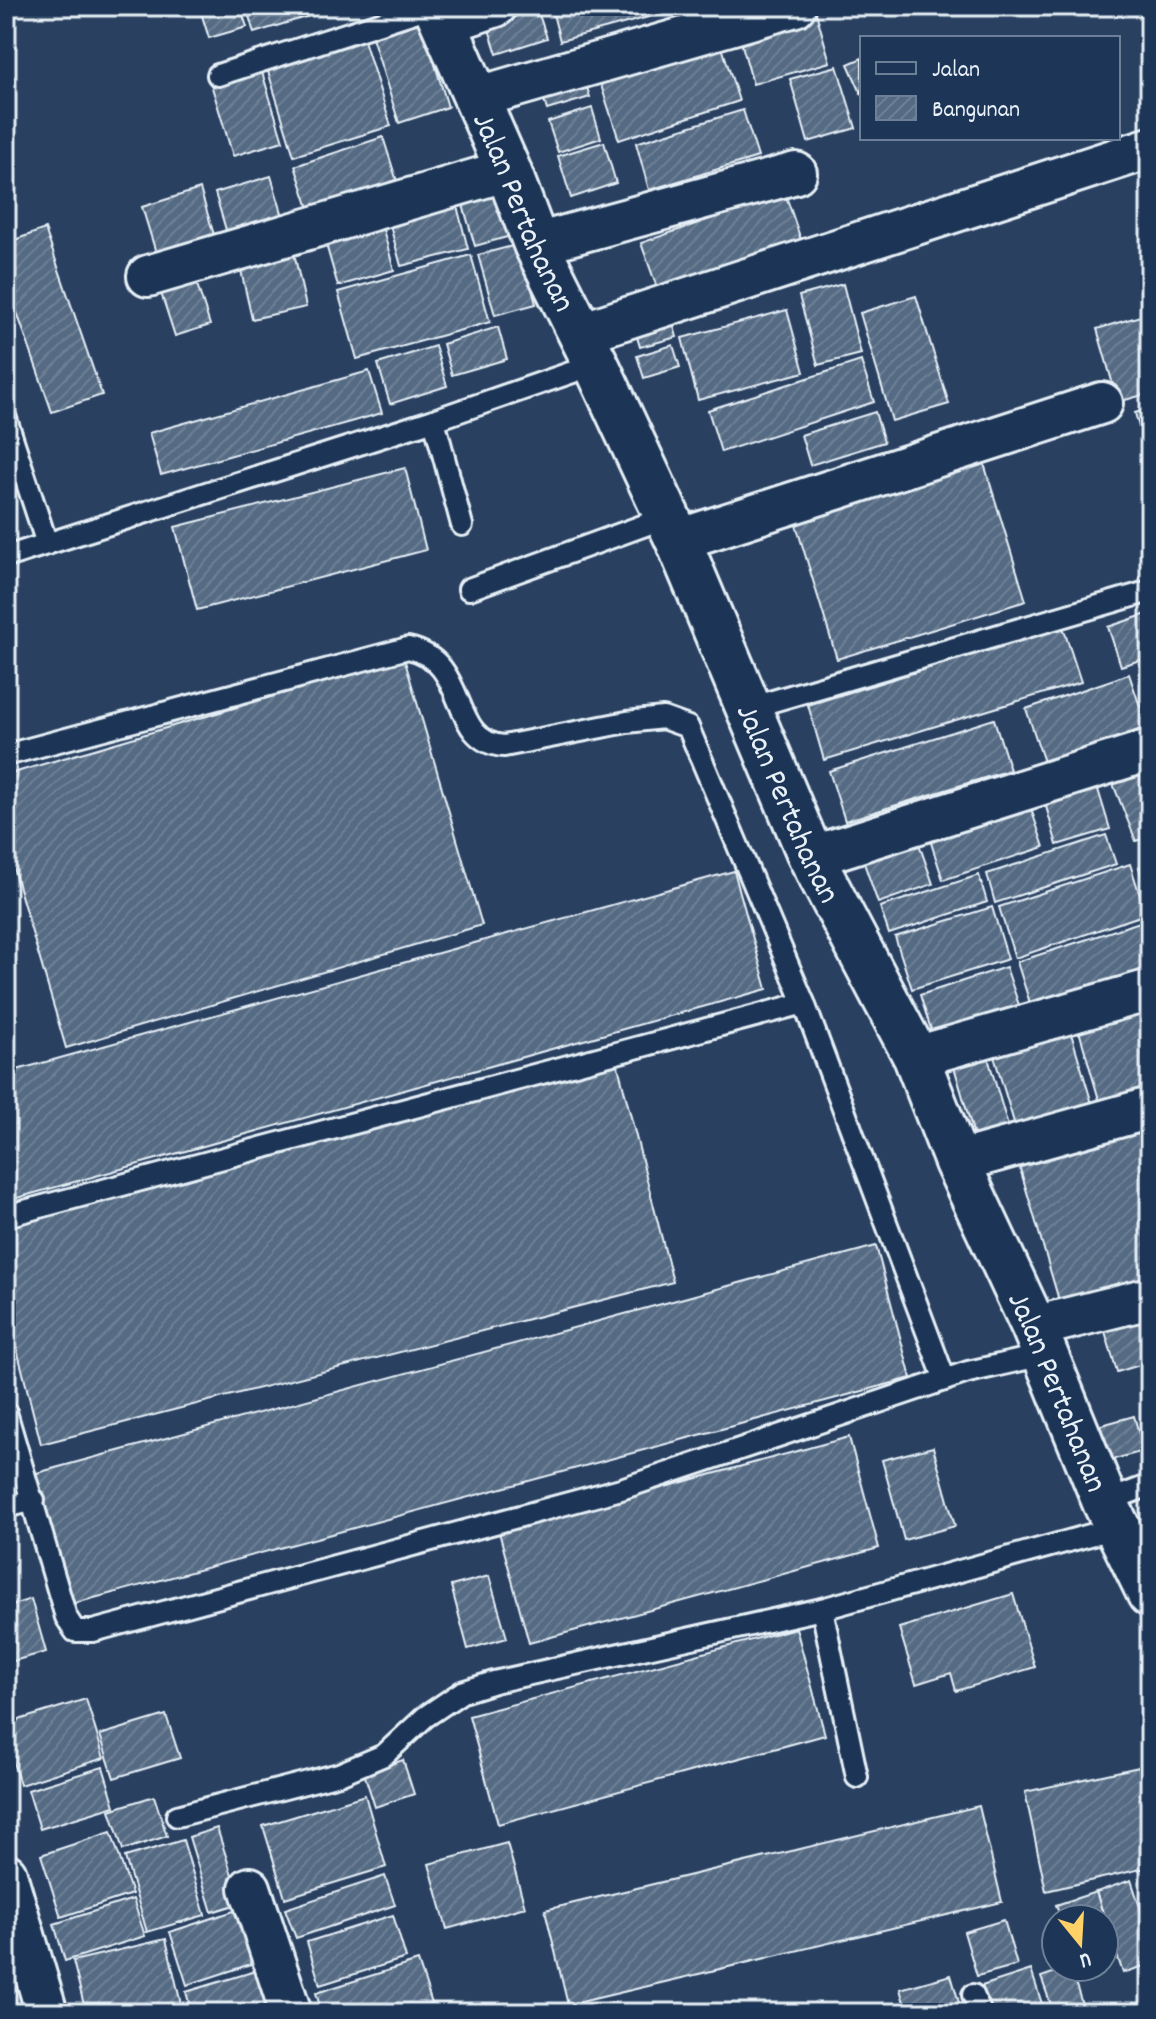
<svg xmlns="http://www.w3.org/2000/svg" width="1156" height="2019" font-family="Dekko,sans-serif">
  <defs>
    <pattern id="building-hatch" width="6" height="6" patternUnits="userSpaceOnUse" patternTransform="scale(2)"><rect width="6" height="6" fill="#556a83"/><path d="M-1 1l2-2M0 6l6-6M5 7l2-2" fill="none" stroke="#6d8095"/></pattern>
  </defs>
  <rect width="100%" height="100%" fill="#294061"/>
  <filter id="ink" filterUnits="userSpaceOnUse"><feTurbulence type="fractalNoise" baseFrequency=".0125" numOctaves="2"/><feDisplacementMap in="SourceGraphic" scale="16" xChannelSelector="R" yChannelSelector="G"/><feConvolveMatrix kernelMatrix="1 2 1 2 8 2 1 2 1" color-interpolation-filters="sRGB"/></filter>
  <g filter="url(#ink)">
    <g fill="url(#building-hatch)" stroke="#e8f1f8" stroke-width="2">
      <polygon points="199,6 240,6 247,27 209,38"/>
      <polygon points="246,6 312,6 315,14 254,33"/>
      <polygon points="520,6 536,6 547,38 497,54 485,17"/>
      <polygon points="551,6 689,6 560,41"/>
      <polygon points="815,9 830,62 753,84 738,31"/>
      <polygon points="422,22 448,107 399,123 372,37"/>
      <polygon points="717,31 739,101 619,140 596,70"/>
      <polygon points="363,37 391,126 294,156 267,68"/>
      <polygon points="862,58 862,95 848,64"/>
      <polygon points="837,66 856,128 808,142 790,79"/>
      <polygon points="261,69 283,141 233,156 211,84"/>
      <polygon points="584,78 590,97 547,110 541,91"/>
      <polygon points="592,108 601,138 558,152 548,122"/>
      <polygon points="743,110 758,157 649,190 636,143"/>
      <polygon points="383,137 400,191 313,220 295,166"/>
      <polygon points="604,142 616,183 571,198 558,156"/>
      <polygon points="271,176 288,233 232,250 215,193"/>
      <polygon points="497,177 514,235 475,246 458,188"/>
      <polygon points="200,189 219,251 161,269 142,207"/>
      <polygon points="453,190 468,249 401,266 385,207"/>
      <polygon points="785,193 802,243 659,293 641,243"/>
      <polygon points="378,211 394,270 338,286 321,227"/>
      <polygon points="45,229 102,395 52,412 6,281 6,243"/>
      <polygon points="520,244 536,304 495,315 478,255"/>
      <polygon points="294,253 306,307 252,319 240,266"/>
      <polygon points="471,255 490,322 357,359 338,292"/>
      <polygon points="195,278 210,325 175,336 160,290"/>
      <polygon points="843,284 861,354 818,365 799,296"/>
      <polygon points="916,296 949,404 892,421 860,313"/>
      <polygon points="669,310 677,337 640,347 632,320"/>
      <polygon points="787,310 804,372 698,400 682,338"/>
      <polygon points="1150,313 1150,393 1118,402 1097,329"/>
      <polygon points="498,327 507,359 452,375 443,344"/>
      <polygon points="673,345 680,367 644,378 637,356"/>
      <polygon points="435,346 447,386 390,404 378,364"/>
      <polygon points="861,361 874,402 721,452 708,410"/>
      <polygon points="369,371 382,413 161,475 149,433"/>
      <polygon points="1150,408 1150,465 1135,413"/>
      <polygon points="875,412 884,442 810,465 801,435"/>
      <polygon points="982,457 1026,601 837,659 793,515"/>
      <polygon points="405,468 426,550 197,610 175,527"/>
      <polygon points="1150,613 1150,657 1121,666 1108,627"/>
      <polygon points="1063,627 1081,682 824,760 808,705"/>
      <polygon points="404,658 482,925 66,1048 6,844 6,775"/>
      <polygon points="1129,674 1147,727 1044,762 1026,709"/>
      <polygon points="994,719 1010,770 845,821 829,771"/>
      <polygon points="1150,758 1150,836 1136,841 1109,774"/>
      <polygon points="1093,773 1110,829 1057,845 1041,789"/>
      <polygon points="1024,788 1044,847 943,880 924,821"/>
      <polygon points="912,824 933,884 878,903 857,843"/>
      <polygon points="1106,835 1116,864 995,903 987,874"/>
      <polygon points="1130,864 1146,914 1015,958 999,907"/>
      <polygon points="1150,864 1150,904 1139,867"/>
      <polygon points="734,871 767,989 6,1201 6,1073"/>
      <polygon points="979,875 987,902 889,934 880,907"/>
      <polygon points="992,907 1008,959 912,989 895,937"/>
      <polygon points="1143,921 1150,943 1150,981 1035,1019 1017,962"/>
      <polygon points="1006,967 1023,1017 936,1045 920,995"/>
      <polygon points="1150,995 1150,1088 1100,1103 1075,1017"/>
      <polygon points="1067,1020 1093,1107 1016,1129 990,1043"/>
      <polygon points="984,1044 1010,1133 976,1142 950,1053"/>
      <polygon points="617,1062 673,1282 41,1444 6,1306 6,1219"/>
      <polygon points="1150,1116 1150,1281 1061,1307 1016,1155"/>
      <polygon points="876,1246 911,1378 68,1605 33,1474"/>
      <polygon points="1150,1307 1150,1362 1117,1372 1102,1321"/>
      <polygon points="1134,1416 1144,1451 1107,1461 1098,1426"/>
      <polygon points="849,1437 879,1548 529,1643 499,1532"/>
      <polygon points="933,1447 955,1526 904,1540 882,1460"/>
      <polygon points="489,1576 507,1638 468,1649 451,1586"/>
      <polygon points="1013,1594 1035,1667 956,1691 951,1673 916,1684 899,1628"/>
      <polygon points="31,1599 46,1652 6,1663 6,1607"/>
      <polygon points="796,1628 825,1735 498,1824 469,1716"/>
      <polygon points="86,1699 104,1758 20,1785 6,1739 6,1724"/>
      <polygon points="166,1715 180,1758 114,1778 100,1735"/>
      <polygon points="403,1760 414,1794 375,1807 364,1773"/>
      <polygon points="103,1767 115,1806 40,1829 28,1790"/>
      <polygon points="1139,1767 1150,1817 1150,1867 1046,1891 1025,1792"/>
      <polygon points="365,1795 386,1867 285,1898 263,1826"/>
      <polygon points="154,1796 167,1836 123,1850 110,1810"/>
      <polygon points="979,1806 1002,1902 568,2005 545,1910"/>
      <polygon points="217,1828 241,1903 212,1912 189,1837"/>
      <polygon points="111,1832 132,1894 61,1917 41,1855"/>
      <polygon points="183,1840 205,1915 147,1932 125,1857"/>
      <polygon points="507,1843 525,1907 447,1929 429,1864"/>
      <polygon points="385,1876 395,1905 296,1938 285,1909"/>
      <polygon points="1131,1880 1150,1937 1150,1964 1123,1973 1096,1892"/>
      <polygon points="1096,1892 1113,1945 1104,1948 1104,1919 1061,1919 1056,1905"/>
      <polygon points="133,1899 145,1936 65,1961 54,1924"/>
      <polygon points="240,1909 257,1962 187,1985 170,1932"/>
      <polygon points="393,1915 406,1958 320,1985 307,1942"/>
      <polygon points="1004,1920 1017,1965 977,1976 964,1932"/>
      <polygon points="166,1939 183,2013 86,2013 73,1961"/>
      <polygon points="418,1961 435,2013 322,2013 316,1993"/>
      <polygon points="1070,1967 1085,2013 1054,2013 1041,1977"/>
      <polygon points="262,1969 275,2013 192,2013 186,1992"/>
      <polygon points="1031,1970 1045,2013 991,2013 982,1986"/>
      <polygon points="33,1972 44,2013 7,2013 6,1979"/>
      <polygon points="951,1975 962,2013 907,2013 900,1989"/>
    </g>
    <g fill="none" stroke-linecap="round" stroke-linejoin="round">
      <g stroke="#e8f1f8" stroke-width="26">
        <g id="lane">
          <polyline points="218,75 433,6"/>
          <polyline points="6,419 47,544"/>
          <polyline points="434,420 462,525"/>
          <polyline points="6,557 434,420 596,364"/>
          <polyline points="469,589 667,517"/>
          <polyline points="749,708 1150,591"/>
          <path d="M6,755L408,648C471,661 447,742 504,746L627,722L663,718L688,727L804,1003L945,1380"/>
          <polyline points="6,1216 804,1003"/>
          <polyline points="6,1412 66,1617 75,1631 93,1631 621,1489 968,1372 1044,1355"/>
          <polyline points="1105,1502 1150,1485"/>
          <polyline points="6,1507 34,1500"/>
          <polyline points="857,1777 822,1609 1119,1527"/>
          <polyline points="177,1816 339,1774 384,1755 425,1717 462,1692 494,1682 822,1609"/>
          <polyline points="973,1995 981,2013"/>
        </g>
      </g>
      <g stroke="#e8f1f8" stroke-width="46">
        <g id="street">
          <polyline points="443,24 496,6"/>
          <polyline points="475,98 795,6"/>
          <polyline points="536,244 796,173"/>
          <polyline points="148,276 508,170"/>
          <polyline points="581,333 1150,148"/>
          <polyline points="678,540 1102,403"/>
          <polyline points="811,857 1150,750"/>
          <polyline points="916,1057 1150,990"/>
          <polyline points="957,1162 1150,1108"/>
          <polyline points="1034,1327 1150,1298"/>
          <polyline points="6,1874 47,2013"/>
          <polyline points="250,1888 291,2013"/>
        </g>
      </g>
      <g stroke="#e8f1f8" stroke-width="50">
        <g id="primary">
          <path id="s1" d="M436,6L508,170L536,244L596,364L678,540L811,857L916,1057L957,1162L1034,1327L1105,1502L1150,1594"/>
        </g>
      </g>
      <use href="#lane" stroke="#1d3557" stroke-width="20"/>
      <use href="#street" stroke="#1d3557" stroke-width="40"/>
      <use href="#primary" stroke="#1d3557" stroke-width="44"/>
    </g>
  </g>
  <g text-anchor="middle" stroke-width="6" stroke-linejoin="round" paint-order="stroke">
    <g font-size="32" fill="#e8f1f8" stroke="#1d3557">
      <text dy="11" stroke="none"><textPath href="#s1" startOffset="224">Jalan Pertahanan</textPath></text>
      <text dy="11" stroke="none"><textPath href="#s1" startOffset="872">Jalan Pertahanan</textPath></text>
      <text dy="11" stroke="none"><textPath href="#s1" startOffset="1520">Jalan Pertahanan</textPath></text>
    </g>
  </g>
  <rect width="1156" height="2019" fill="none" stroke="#1d3557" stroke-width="32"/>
  <rect x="16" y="16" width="1124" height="1987" fill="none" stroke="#e8f1f8" stroke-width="3" filter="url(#ink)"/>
  <rect x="860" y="36" width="260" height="104" fill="#1d3557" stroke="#6e8097" stroke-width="2"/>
  <rect x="876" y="62" width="40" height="12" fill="#1d3557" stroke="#6e8097" stroke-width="2"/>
  <text x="932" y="76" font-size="24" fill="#e8f1f8">Jalan</text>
  <rect x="876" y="96" width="40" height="24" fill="url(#building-hatch)" stroke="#6e8097" stroke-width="2"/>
  <text x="932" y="116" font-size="24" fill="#e8f1f8">Bangunan</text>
  <g transform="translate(1080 1943) rotate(162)"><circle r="38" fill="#1d3557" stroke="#6e8097" stroke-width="2"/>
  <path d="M0-6L14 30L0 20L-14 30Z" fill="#ffd166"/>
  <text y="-12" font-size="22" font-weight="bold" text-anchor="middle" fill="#e8f1f8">U</text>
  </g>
</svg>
